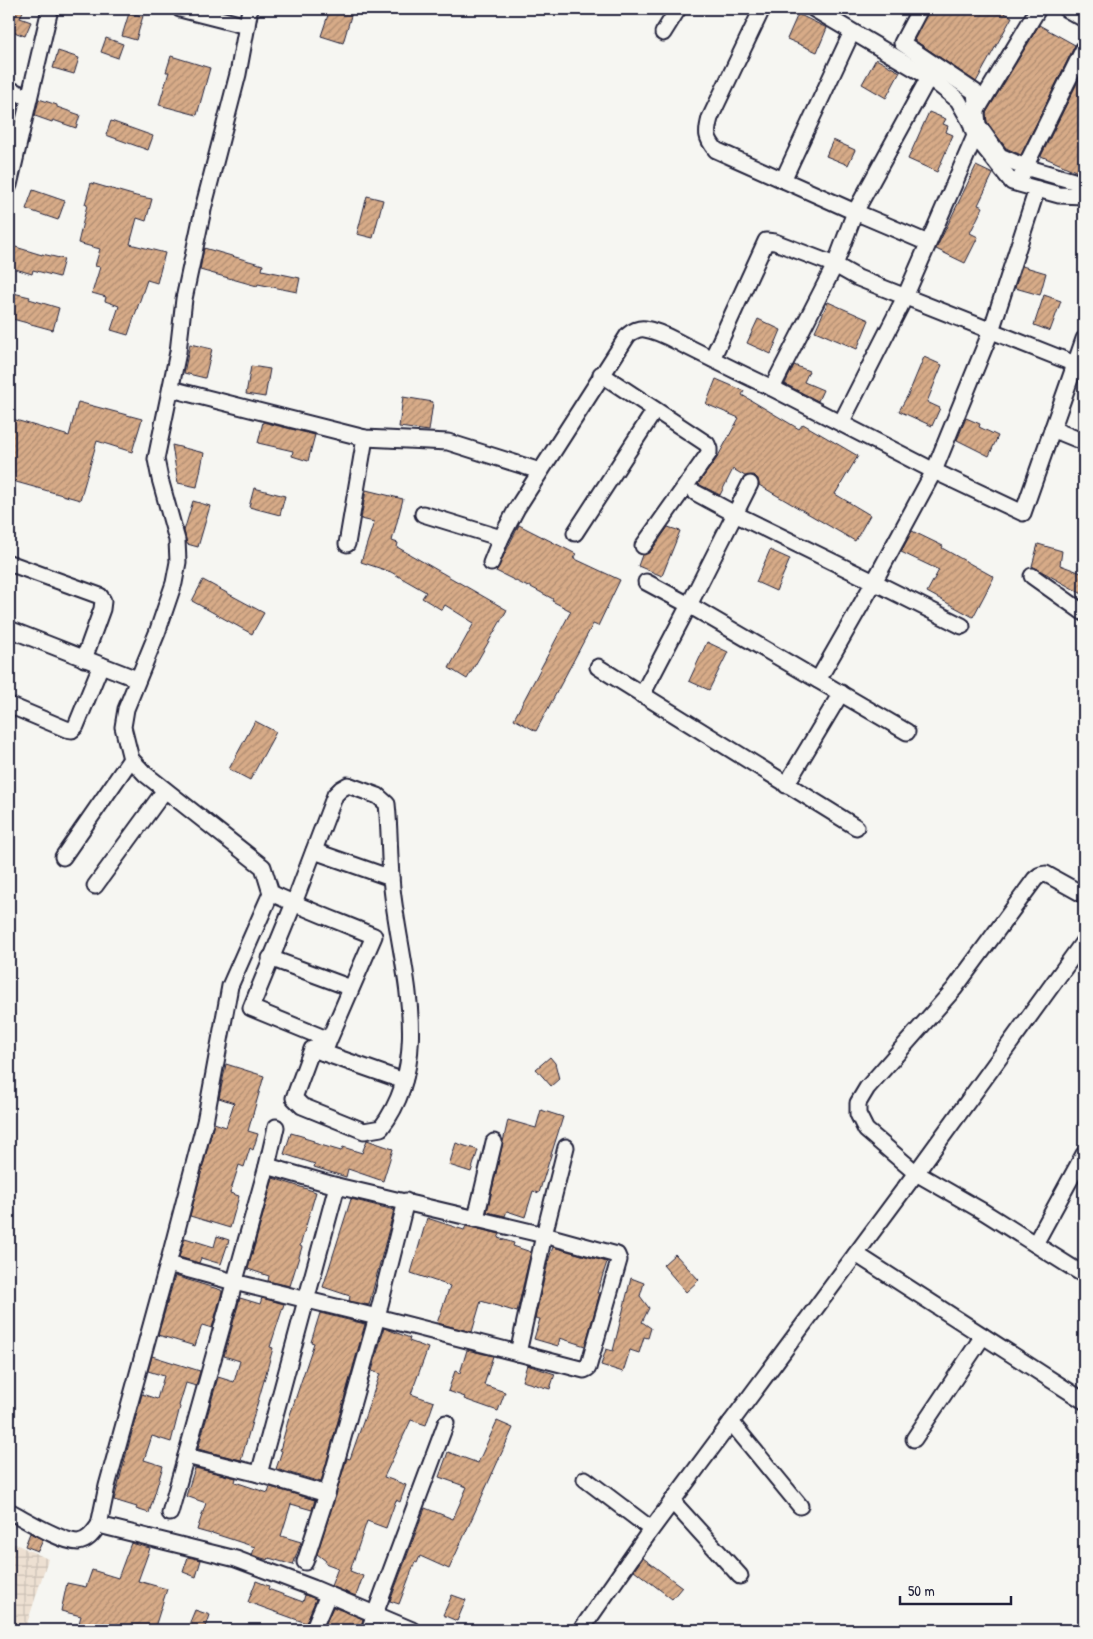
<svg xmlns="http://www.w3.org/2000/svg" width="1093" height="1639" font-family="'Patrick Hand',sans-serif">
  <defs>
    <pattern id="industrial-grid" width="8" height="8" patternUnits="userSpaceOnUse" patternTransform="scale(1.25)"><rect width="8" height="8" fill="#ede0d2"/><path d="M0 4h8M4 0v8" fill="none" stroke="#cbc0b5"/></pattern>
    <pattern id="building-hatch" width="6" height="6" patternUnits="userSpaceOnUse" patternTransform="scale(1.25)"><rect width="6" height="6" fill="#d7ab88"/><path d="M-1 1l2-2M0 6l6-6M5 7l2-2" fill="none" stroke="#ae8b70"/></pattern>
  </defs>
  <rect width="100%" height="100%" fill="#f6f6f2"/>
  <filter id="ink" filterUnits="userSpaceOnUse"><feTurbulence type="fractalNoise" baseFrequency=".02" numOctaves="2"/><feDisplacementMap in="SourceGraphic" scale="10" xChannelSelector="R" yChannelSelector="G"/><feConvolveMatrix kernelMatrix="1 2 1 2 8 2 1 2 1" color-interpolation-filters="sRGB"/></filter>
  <g filter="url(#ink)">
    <polygon fill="url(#industrial-grid)" points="9,1541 48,1559 25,1630 9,1630"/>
    <g fill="url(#building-hatch)" stroke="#22223b">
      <polygon points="9,9 24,9 20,18 31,22 25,36 14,32 9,43"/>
      <polygon points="330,9 353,9 343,43 321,36"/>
      <polygon points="929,9 997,9 1012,17 976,82 914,40"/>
      <polygon points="129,13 143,16 136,40 122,36"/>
      <polygon points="798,14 827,28 817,52 787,39"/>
      <polygon points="1039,25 1075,45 1021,155 1006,148 987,122 986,113"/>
      <polygon points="106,38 123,44 118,58 101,52"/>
      <polygon points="58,51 79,58 74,74 53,68"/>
      <polygon points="171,56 210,68 197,115 159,105 169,72 166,72"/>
      <polygon points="876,59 900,72 886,98 862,84"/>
      <polygon points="1084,69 1084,166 1080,173 1041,156"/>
      <polygon points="39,99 57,105 57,107 80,115 76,128 53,120 52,122 35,116"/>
      <polygon points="929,112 946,119 943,124 948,126 946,132 953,135 937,172 908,159"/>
      <polygon points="111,121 153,136 148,150 106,135"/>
      <polygon points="833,140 855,150 848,165 826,156"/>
      <polygon points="976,166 993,174 978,205 983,207 970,233 978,237 965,263 936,249"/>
      <polygon points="91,183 136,196 152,199 146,221 137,218 130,244 165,253 157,283 147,280 128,335 111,330 119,306 105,301 106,297 92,293 100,267 95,266 100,249 78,243 87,205 85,204"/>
      <polygon points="33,190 65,201 58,220 26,209"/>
      <polygon points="367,196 383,200 373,238 357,234"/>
      <polygon points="9,245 42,255 42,254 64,259 59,277 33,270 32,274 9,267"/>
      <polygon points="204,248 263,265 262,270 300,278 297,292 258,284 257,286 200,270"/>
      <polygon points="1022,266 1046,273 1040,295 1015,288"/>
      <polygon points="9,292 30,297 29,299 59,308 53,330 9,318"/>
      <polygon points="1044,295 1061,301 1050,331 1034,325"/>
      <polygon points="828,302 869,320 857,349 815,331"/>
      <polygon points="758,319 781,330 771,354 747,343"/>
      <polygon points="190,344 212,349 205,378 184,373"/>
      <polygon points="924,357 942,365 927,402 940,408 932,426 899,411 909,393"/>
      <polygon points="794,365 809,371 804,382 823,390 818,401 785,384"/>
      <polygon points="251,366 270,369 265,397 246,394"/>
      <polygon points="716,379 744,391 742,395 799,429 803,424 858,456 835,494 870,515 855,541 759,485 758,479 754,475 745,476 733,469 720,495 698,484 717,458 739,418 706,404"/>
      <polygon points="403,397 433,402 429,431 399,427"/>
      <polygon points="78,402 142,419 132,452 97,441 80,500 9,480 9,418 69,436"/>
      <polygon points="966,418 980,424 979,427 998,436 989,456 957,440"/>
      <polygon points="263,422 315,435 308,461 292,456 293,451 258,443"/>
      <polygon points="172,445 204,453 197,487 178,483"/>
      <polygon points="254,488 285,496 280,515 249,507"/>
      <polygon points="366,490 403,499 392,541 398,543 397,547 507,610 467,679 449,668 474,623 445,605 442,610 422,598 426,592 391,572 361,562 374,522 361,519"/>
      <polygon points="193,501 210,506 198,547 187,544 184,531"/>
      <polygon points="519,525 576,554 573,558 620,580 598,626 593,624 536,731 514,719 571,611 552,601 553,599 529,586 528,587 496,571"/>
      <polygon points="668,527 680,531 662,576 638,566 642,555 651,551"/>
      <polygon points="912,531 943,546 942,548 994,577 973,617 927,592 939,570 901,552"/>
      <polygon points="1038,544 1062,551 1060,565 1084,574 1084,595 1032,566"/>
      <polygon points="770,550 790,559 776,591 756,582"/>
      <polygon points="203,580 264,613 252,634 192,601"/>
      <polygon points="707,642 728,652 709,690 689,681"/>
      <polygon points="255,721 276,732 250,780 229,769"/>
      <polygon points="550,1057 555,1063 559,1079 551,1086 536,1069"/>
      <polygon points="226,1064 264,1076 248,1131 258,1134 253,1150 250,1148 244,1167 239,1165 230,1193 239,1196 230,1228 190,1216 214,1123 226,1127 234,1103 219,1098"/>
      <polygon points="541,1110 563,1117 539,1193 533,1191 525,1217 507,1211 505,1216 487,1212 508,1120 536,1128"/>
      <polygon points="291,1133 305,1137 304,1138 314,1141 314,1143 341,1151 343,1147 362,1153 367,1140 393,1149 383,1181 348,1169 346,1177 314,1167 315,1164 284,1154"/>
      <polygon points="456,1143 478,1150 471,1172 449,1165"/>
      <polygon points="273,1178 316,1192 300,1246 302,1247 290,1286 268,1281 269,1276 248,1269"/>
      <polygon points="351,1199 394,1210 369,1305 349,1301 350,1296 323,1287"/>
      <polygon points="427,1218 464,1230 466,1226 500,1234 498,1238 514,1243 513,1246 531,1252 517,1312 481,1301 472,1332 437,1323 450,1286 411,1273"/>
      <polygon points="217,1236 229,1240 221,1264 201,1258 199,1263 179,1257 185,1238 214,1247"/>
      <polygon points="553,1247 607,1262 597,1293 600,1293 585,1346 560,1338 558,1346 534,1339 540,1319 535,1318 549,1258"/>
      <polygon points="675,1254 699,1280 686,1292 663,1265"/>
      <polygon points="175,1276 221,1290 222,1292 212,1328 202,1325 195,1346 158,1335"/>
      <polygon points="631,1278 644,1283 640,1296 649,1308 642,1322 651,1328 648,1338 644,1337 639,1353 630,1350 623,1372 601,1365 606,1349 613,1351"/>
      <polygon points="240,1298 260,1304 262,1298 284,1304 270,1347 273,1348 265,1377 241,1460 198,1449 218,1377 234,1382 240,1361 224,1356"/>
      <polygon points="320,1313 365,1324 321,1482 276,1469 282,1451 280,1450 288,1421 314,1343 311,1342"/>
      <polygon points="384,1328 410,1338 409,1341 428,1348 411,1394 434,1402 426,1425 411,1420 384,1477 406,1485 400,1502 396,1500 386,1528 367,1521 350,1571 363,1576 356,1596 331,1586 338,1568 325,1563 326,1561 317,1554 347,1458 350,1459 380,1374 372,1371"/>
      <polygon points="467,1350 493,1356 484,1385 505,1392 498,1411 464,1399 465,1397 448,1391 455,1371 460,1373"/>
      <polygon points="152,1356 200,1371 196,1386 186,1383 179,1406 180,1407 171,1442 152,1436 144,1460 163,1466 149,1513 136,1509 137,1507 114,1500 142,1394 157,1399 164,1376 148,1371"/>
      <polygon points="527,1365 555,1374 550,1389 522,1381"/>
      <polygon points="497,1421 513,1428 449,1569 420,1556 417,1563 415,1562 399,1604 390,1601 425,1508 453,1519 467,1487 439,1477 448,1452 478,1463"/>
      <polygon points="195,1468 236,1478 235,1482 268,1493 270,1487 315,1500 312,1510 291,1504 281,1536 301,1542 293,1565 269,1558 268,1560 252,1555 255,1547 212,1533 211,1534 197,1530 206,1503 186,1496"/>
      <polygon points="30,1533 43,1540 38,1551 25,1546"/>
      <polygon points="131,1543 150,1548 138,1581 167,1589 154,1630 77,1630 81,1616 61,1611 67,1583 86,1587 92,1570 118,1578"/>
      <polygon points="188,1557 201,1560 196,1577 183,1572"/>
      <polygon points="643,1558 682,1587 672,1599 634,1570"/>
      <polygon points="256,1581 269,1586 268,1589 303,1602 305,1595 316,1599 306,1623 248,1602"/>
      <polygon points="452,1595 466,1600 457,1621 443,1615"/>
      <polygon points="333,1607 363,1619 360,1630 323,1630"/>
      <polygon points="195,1610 210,1615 205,1630 196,1630 188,1627"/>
    </g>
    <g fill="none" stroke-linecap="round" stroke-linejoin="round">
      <g stroke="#22223b" stroke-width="19">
        <g id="minor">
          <polyline points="180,9 247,26"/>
          <path d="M762,9L710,118C706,133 706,138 716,150L855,212L835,265L858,278L1075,364"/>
          <polyline points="814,9 929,77 958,100 970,121 975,136 1012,182 1059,195 1084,196"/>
          <polyline points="920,9 902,43 975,92 978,125 1000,156 1025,167 1084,184"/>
          <polyline points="1066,9 1084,19"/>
          <polyline points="663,33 678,9"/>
          <polyline points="9,89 29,98"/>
          <polyline points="977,110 1038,9"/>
          <polyline points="1022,175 1025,167 1084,48"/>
          <polyline points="783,180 852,32"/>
          <polyline points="9,185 50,9"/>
          <polyline points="928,243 855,212 929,77"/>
          <polyline points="601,374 707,444 709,449 709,453 643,546"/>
          <polyline points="772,388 934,471 1023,513 1084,339"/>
          <polyline points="171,389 365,438 448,442 540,471"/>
          <polyline points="841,423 905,297 975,136"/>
          <polyline points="1052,429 1084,442"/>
          <polyline points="696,493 735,514 750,484"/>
          <polyline points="423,514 501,538"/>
          <polyline points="575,533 655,410"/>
          <polyline points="347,544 365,438"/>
          <polyline points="9,563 100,596 103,601 102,609 84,659"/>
          <path d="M491,563L501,538L517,508L628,335C633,331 638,328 645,329C660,331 675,341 688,347C716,361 744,375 772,388L835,265L775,242L766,241L712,359"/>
          <polyline points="1032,576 1084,613"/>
          <polyline points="9,629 137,679"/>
          <polyline points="598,667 856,827"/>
          <polyline points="818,680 874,582 962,626"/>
          <polyline points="642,695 689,605 646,582"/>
          <polyline points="9,705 66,729 72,730 76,726 101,665"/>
          <polyline points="907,732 689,605 735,514 874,582 934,471 991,331 1037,189"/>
          <polyline points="786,785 841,693"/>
          <polyline points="314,851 391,878"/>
          <polyline points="63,857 131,759"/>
          <polyline points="95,886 165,790"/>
          <path d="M271,893C305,909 340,922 374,936L329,1040L251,1008L294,903L335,795L341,789L348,785L378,796L387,804C390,832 389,860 392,888C400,966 435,1058 381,1128L364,1131L302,1106L294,1098L312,1049L324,1053L329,1040"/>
          <polyline points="1084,895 1046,874 1040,875 1035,879 954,989 867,1088 858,1103 858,1114 866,1130 916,1173 984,1212 1084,1275"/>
          <polyline points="270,958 351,988"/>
          <polyline points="324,1053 404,1081"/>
          <polyline points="267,1166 337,1186 544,1235 617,1255 619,1260 588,1368 584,1370 518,1353"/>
          <polyline points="476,1218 494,1142"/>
          <polyline points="1035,1244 1084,1154"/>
          <polyline points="856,1254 1084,1401"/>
          <polyline points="168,1264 234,1282 377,1317 406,1201"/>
          <polyline points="731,1422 800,1506"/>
          <polyline points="914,1439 983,1336"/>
          <polyline points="186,1456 259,1474 327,1494"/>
          <polyline points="259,1474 337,1186"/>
          <polyline points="585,1479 651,1529"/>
          <polyline points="672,1501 740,1576"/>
          <path d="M9,1511C25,1519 61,1542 78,1542C88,1541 93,1533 99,1525L236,1559L313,1588L412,1630"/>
          <polyline points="170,1513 267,1166 276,1127"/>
          <polyline points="99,1525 107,1486 168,1264 205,1122 230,986 271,893 263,867 145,774 131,759 123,727 126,709 157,633 174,583 178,562 177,540 160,479 156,459 178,352 184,299 204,205 238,74 250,9"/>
          <polyline points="305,1562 327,1494 377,1317 518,1353 544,1235 566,1147"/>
          <polyline points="313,1630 328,1595"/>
          <polyline points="369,1630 446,1423"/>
          <polyline points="581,1630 648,1534 916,1173 1084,941"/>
        </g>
      </g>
      <use href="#minor" stroke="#f6f6f2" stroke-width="15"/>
    </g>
  </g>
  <rect width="1093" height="1639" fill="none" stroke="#f6f6f2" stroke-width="30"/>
  <rect x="15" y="15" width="1063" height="1609" fill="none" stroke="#22223b" stroke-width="2" filter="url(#ink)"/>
  <path d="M900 1596v8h111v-8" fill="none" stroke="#22223b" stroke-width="2.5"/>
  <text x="908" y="1596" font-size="15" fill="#22223b" stroke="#f6f6f2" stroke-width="4" paint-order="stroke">50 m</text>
</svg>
